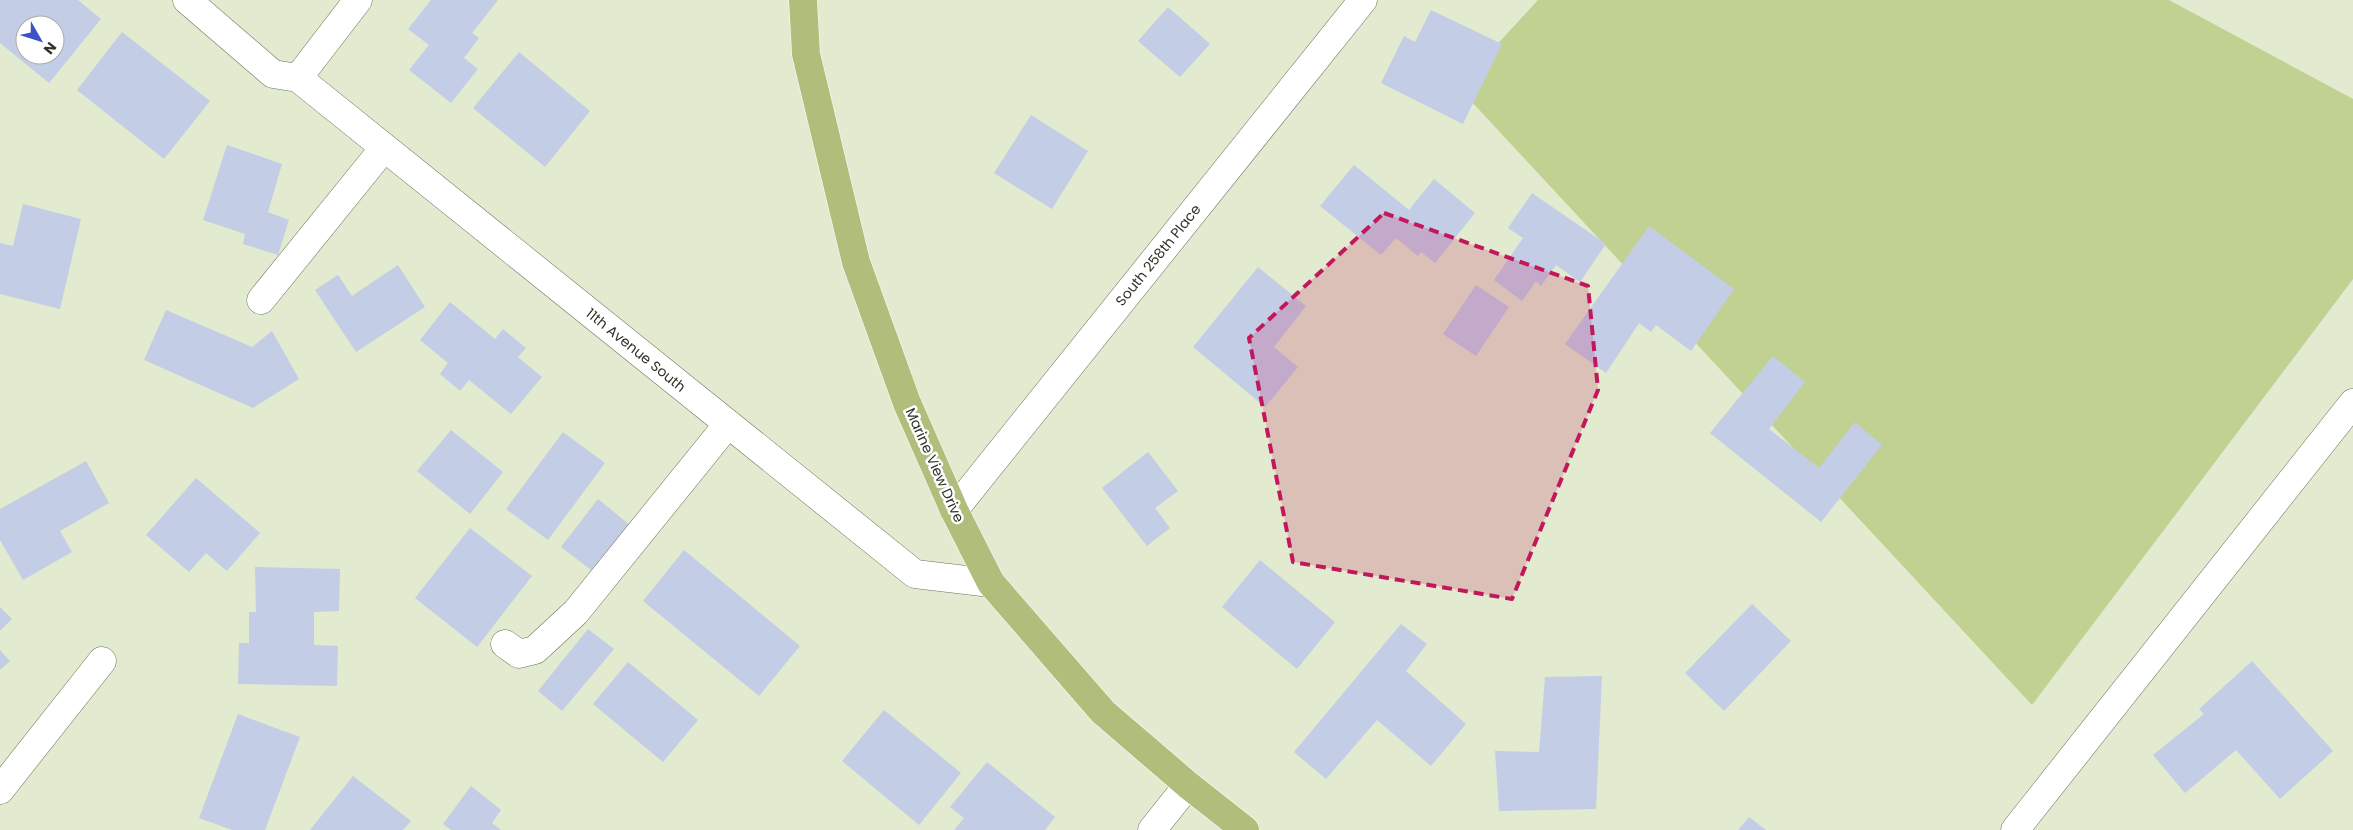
<svg xmlns="http://www.w3.org/2000/svg" width="2353" height="830" font-family="Poppins,sans-serif">
  <rect width="100%" height="100%" fill="#e2eacf"/>
  <polygon fill="#c0d191" points="1538,0 2169,0 2353,99 2353,279 2032,705 1458,87"/>
  <g fill="#c4cde6" fill-rule="evenodd">
    <path d="M0,0H78L101,19L49,83L0,43ZM25,25H55V55H25Z"/>
    <polygon points="431,0 498,0 472,33 479,38 464,58 478,69 451,103 409,70 429,45 408,29"/>
    <polygon points="1168,7 1210,44 1180,77 1138,41"/>
    <polygon points="1431,10 1502,44 1463,124 1381,83 1404,36 1415,42"/>
    <polygon points="122,32 210,101 164,159 77,90"/>
    <polygon points="519,52 590,111 545,167 473,108"/>
    <polygon points="1031,115 1088,151 1052,209 994,173"/>
    <polygon points="227,145 282,164 268,212 289,220 278,255 243,244 245,234 203,220"/>
    <polygon points="1354,165 1409,210 1434,179 1475,213 1435,263 1421,252 1418,256 1396,238 1381,255 1320,206"/>
    <polygon points="1532,193 1606,244 1580,282 1556,265 1541,286 1536,281 1522,301 1494,280 1523,238 1508,228"/>
    <polygon points="23,204 81,219 60,309 0,294 0,243 13,246"/>
    <polygon points="1649,226 1734,289 1691,351 1656,325 1651,332 1639,323 1606,373 1565,344"/>
    <polygon points="398,265 425,307 356,352 315,290 338,275 352,296"/>
    <polygon points="1258,267 1306,306 1274,347 1298,367 1265,407 1193,347"/>
    <polygon points="1476,285 1509,307 1476,356 1443,334"/>
    <polygon points="450,302 495,339 503,329 526,348 518,357 542,377 511,414 469,380 460,391 440,374 448,363 420,340"/>
    <polygon points="166,310 252,347 272,331 299,379 253,408 144,360"/>
    <polygon points="1773,356 1805,382 1769,429 1819,468 1855,422 1882,445 1821,522 1710,433"/>
    <polygon points="451,430 503,472 470,514 417,471"/>
    <polygon points="563,432 605,463 548,540 506,509"/>
    <polygon points="1148,452 1178,491 1155,508 1170,528 1147,546 1102,488"/>
    <polygon points="86,461 109,503 60,531 72,552 23,580 0,540 0,509"/>
    <polygon points="196,478 260,533 227,571 206,553 189,572 146,535"/>
    <polygon points="598,499 631,526 595,573 561,547"/>
    <polygon points="470,528 532,576 477,647 415,598"/>
    <polygon points="684,550 800,646 759,696 643,601"/>
    <polygon points="1260,560 1335,622 1297,669 1222,607"/>
    <polygon points="255,567 340,569 339,611 314,612 314,645 338,646 337,686 238,684 239,643 249,643 249,612 256,612"/>
    <polygon points="1752,604 1791,641 1724,711 1685,673"/>
    <polygon points="0,607 12,619 0,631"/>
    <polygon points="1401,624 1427,644 1406,671 1466,724 1431,766 1377,720 1326,779 1294,752"/>
    <polygon points="588,629 614,649 562,711 538,691"/>
    <polygon points="0,650 10,661 0,670"/>
    <polygon points="2252,661 2333,751 2280,799 2236,750 2185,793 2153,755 2204,714 2199,709"/>
    <polygon points="628,662 698,720 663,762 593,704"/>
    <polygon points="1602,676 1596,809 1499,811 1495,751 1539,752 1545,677"/>
    <polygon points="884,710 961,773 919,825 842,761"/>
    <polygon points="238,714 300,737 265,830 232,830 199,818"/>
    <polygon points="987,762 1055,817 1045,830 954,830 964,818 950,807"/>
    <polygon points="353,776 411,821 403,830 310,830"/>
    <polygon points="471,786 501,810 492,823 501,830 451,830 443,824"/>
    <polygon points="1749,817 1766,830 1738,830"/>
  </g>
  <g fill="none" stroke-linecap="round" stroke-linejoin="round">
    <g stroke="#6d745c" stroke-width="29">
      <g id="minor">
        <polyline points="187,0 273,74 298,78 915,574 991,583"/>
        <polyline points="298,78 358,0"/>
        <polyline points="261,300 384,148"/>
        <polyline points="954,510 1363,0"/>
        <polyline points="505,644 519,654 535,650 576,612 728,424"/>
        <polyline points="0,790 102,661"/>
        <polyline points="1152,830 1188,785"/>
        <polyline points="2015,830 2353,403"/>
      </g>
    </g>
    <g stroke="#fff" stroke-width="29">
      <polyline id="major" points="803,0 806,54 856,262 907,403 954,510 991,583 1103,712 1188,785 1245,830"/>
    </g>
    <use href="#minor" stroke="#fff" stroke-width="28"/>
    <use href="#major" stroke="#b0be7c" stroke-width="28"/>
  </g>
  <path fill="#c2185b" fill-opacity="0.2" stroke="#c2185b" stroke-width="4" stroke-dasharray="10 6" stroke-linejoin="round" d="M1384,213L1588,286L1598,390L1512,599L1293,562L1249,338Z"/>
  <g text-anchor="middle" stroke-width="5" stroke-linejoin="round" paint-order="stroke">
    <g font-size="14" fill="#303329" stroke="#fff">
      <text transform="translate(1158 255) rotate(-51)" y="5">South 258th Place</text>
      <text transform="translate(636 350) rotate(39)" y="5">11th Avenue South</text>
      <text transform="translate(935 465) rotate(66)" y="5">Marine View Drive</text>
    </g>
  </g>
  <g transform="translate(40 40) rotate(129)"><circle r="24" fill="#ffffff" stroke="#acada9"/>
  <path d="M0-4L9 19L0 12L-9 19Z" fill="#3b53c6"/>
  <text y="-8" font-size="14" font-weight="bold" text-anchor="middle" fill="#303329">N</text>
  </g>
</svg>
